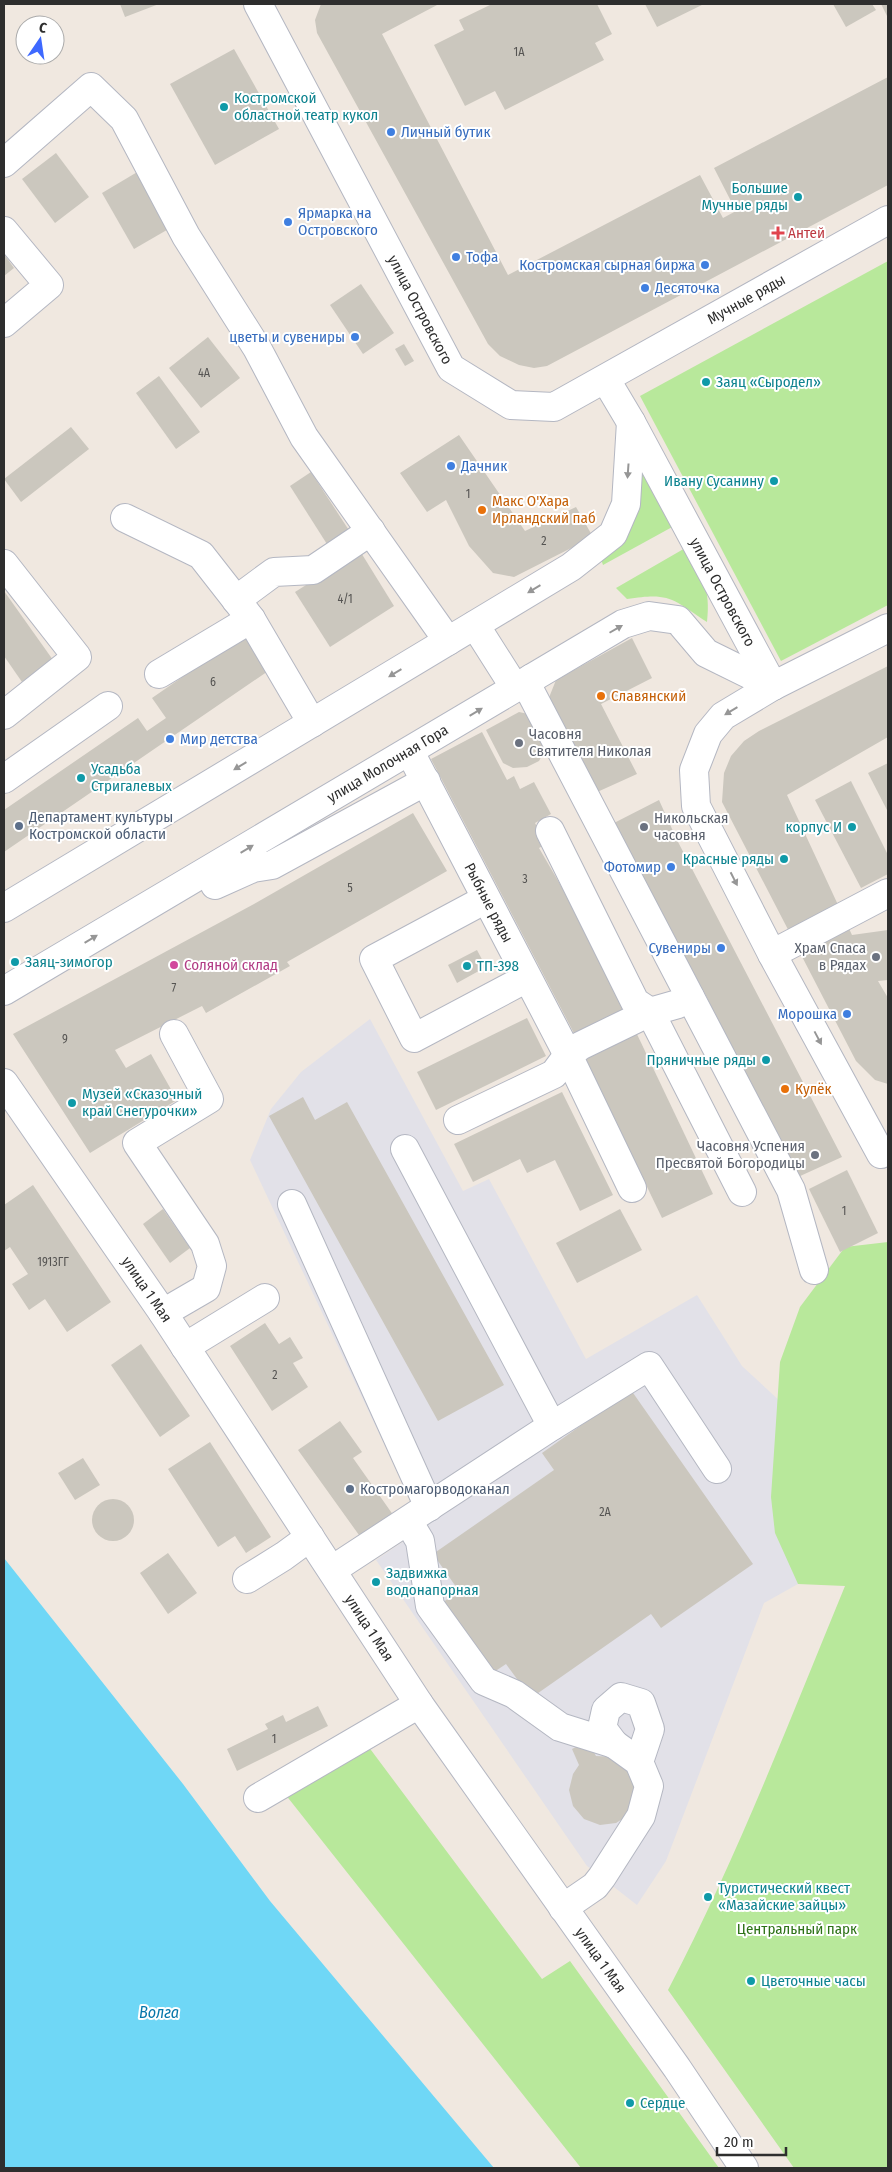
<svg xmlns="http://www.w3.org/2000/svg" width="892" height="2172" font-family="'Fira Sans Condensed',sans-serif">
  <rect width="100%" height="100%" fill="#f0e8e0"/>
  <polygon fill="#e2e1e8" points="370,1019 463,1191 489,1179 586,1359 697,1295 742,1366 796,1416 794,1490 798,1584 764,1603 666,1861 637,1905 587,1866 376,1560 407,1539 428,1537 250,1160 271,1109 301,1072"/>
  <g fill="#b8e89b">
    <polygon points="888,261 888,605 781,661 640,396"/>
    <polygon points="642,468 674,526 603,565 601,559"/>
    <path d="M687,547C702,575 711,589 707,622C672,599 671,592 627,599L616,588Z"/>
    <path d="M888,1242V2168H794L668,1990C736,1860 789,1722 845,1586L798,1584L775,1533L771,1497L780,1362L800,1307L845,1247Z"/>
    <polygon points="368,1746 542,1979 570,1961 719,2168 581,2168 285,1794"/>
  </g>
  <polygon fill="#6fd7f6" points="4,1558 183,1784 270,1901 494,2168 4,2168"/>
  <g fill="#cbc7be">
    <polygon points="120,4 159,4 125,17"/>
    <polygon points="321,4 439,4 382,34 508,275 700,175 723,218 736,211 714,168 888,77 888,185 547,366 534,368 519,365 500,356 488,344 317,33 315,20"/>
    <polygon points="492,4 597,4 612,34 595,43 604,60 505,110 495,91 465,106 434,45 464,30 459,20"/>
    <polygon points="645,4 704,4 657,27"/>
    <polygon points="833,4 872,4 876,10 846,27"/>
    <polygon points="881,4 888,4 888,18"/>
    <polygon points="234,49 279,129 215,165 170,84"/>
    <polygon points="56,153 89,197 55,223 22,179"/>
    <polygon points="139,171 172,227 134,249 102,193"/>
    <polygon points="4,254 14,268 4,276"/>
    <polygon points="361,284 394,333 363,354 330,305"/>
    <polygon points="208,337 240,378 201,408 169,368"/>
    <polygon points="404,344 414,361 405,366 395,349"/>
    <polygon points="159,376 200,432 176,449 136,393"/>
    <polygon points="71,427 89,449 21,502 4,479"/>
    <polygon points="459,435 525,531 576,507 593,537 514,577 493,573 469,546 446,500 427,512 400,473"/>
    <polygon points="311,472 354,538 332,552 290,486"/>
    <polygon points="360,551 394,606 330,647 295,592"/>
    <polygon points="4,591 53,660 22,682 4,656"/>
    <polygon points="249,631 274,667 4,852 4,810 138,718 147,731 166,718 152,698"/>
    <polygon points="632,638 652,678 601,704 637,774 595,793 550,709 550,695 556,680"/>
    <polygon points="888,666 888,737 787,795 852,935 888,930 888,980 878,981 888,998 888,1084 875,1080 856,1061 722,802 724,773 731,756 744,741 759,731"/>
    <polygon points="519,712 533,715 545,738 545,750 539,761 527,767 513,768 503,763 486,730"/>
    <polygon points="482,732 507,780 514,776 520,789 534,782 551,814 535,823 546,844 539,848 575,910 626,1014 577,1039 431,759"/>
    <polygon points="888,763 888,812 868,773"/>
    <polygon points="851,781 888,855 888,874 861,888 815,800"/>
    <polygon points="659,800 677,840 842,1157 798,1177 703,990 629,856 614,823"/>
    <polygon points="413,813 447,871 287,962 290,966 206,1013 202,1006 115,1050 126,1068 151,1054 177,1100 90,1153 13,1034 254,904"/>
    <polygon points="477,950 486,967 457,983 448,965"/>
    <polygon points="527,1018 546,1056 436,1110 417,1072"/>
    <polygon points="635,1030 713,1194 662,1218 583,1054"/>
    <polygon points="562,1092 613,1195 580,1211 555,1160 527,1173 520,1159 473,1182 454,1144"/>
    <polygon points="303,1097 315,1120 347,1102 504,1385 438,1421 269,1116"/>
    <polygon points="847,1170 878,1233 840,1252 809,1189"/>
    <polygon points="33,1185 111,1302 67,1332 45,1299 29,1310 12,1284 28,1274 10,1247 4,1251 4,1205"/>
    <polygon points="163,1209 190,1248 170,1263 143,1224"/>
    <polygon points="620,1209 642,1250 577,1283 556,1243"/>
    <polygon points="265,1323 279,1344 290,1337 303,1358 293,1363 308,1387 272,1411 230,1346"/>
    <polygon points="141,1344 190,1416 160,1437 111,1365"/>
    <polygon points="631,1390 753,1564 661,1628 651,1614 531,1698 506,1664 488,1676 439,1605 459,1591 433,1554 554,1470 542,1453"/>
    <polygon points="340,1421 362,1452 353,1458 396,1519 364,1542 298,1450"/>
    <polygon points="210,1442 271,1537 246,1553 235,1536 218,1547 168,1469"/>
    <polygon points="83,1458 100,1485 75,1500 58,1473"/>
    <circle cx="113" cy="1520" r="21"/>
    <polygon points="168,1553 197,1593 168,1614 140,1573"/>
    <polygon points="318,1706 328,1726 237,1771 227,1749 268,1729 265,1724 283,1715 286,1722"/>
    <polygon points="588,1741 596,1756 617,1757 639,1782 630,1814 616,1823 600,1825 584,1819 573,1806 569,1790 573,1774 579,1765 572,1749"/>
  </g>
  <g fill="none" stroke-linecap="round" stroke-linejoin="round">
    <g stroke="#b4b7c2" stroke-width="30">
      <g id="minor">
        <path id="s1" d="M258,4L451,368L511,405L554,407L888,220"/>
        <polyline points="4,163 91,87 124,119 186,236 257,348 304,437 448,641"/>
        <polyline points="4,231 49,285 4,323"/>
        <path id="s2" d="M606,380L631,422L773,686"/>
        <polyline points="125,518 201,555 251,619 312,723"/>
        <polyline points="4,564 77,657 4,715"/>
        <polyline points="236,600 274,572 313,570 371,531"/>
        <polyline points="475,625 515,688"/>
        <polyline points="888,628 773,686 723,716 708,734 694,770 696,806 772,954 881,1154 888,1150"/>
        <polyline points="159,674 251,619"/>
        <polyline points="532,678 529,689 791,1190 814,1270"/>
        <path id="s3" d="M410,752L568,1055L632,1188"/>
        <polyline points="4,779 108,706"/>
        <polyline points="550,831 635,1002 650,1012 742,1192"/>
        <polyline points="215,885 253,868 272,865 426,781"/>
        <polyline points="486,899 374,959 414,1038 527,978"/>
        <polyline points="4,908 571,567 613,534 626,504 631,422"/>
        <polyline points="772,954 888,893"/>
        <path id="s4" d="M4,991L623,624L649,616L678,620L706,653L773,686"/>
        <path id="s5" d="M4,1083L163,1313L419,1704L677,2068L744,2168"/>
        <polyline points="458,1120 554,1074 568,1055 580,1046 650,1012 678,1004 690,997"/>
        <polyline points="405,1149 552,1426"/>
        <polyline points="292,1204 429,1507"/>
        <polyline points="163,1313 206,1288 212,1266 205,1244 137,1143 209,1099 174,1034"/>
        <polyline points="185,1347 265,1298"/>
        <polyline points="408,1521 420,1541 430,1606 484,1681 514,1694 560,1727 614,1744 639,1762 649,1786 641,1816 602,1877 595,1886 563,1908"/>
        <polyline points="332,1570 552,1426 649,1366 717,1469"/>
        <polyline points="247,1579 284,1556 310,1537"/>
        <polyline points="614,1744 602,1728 606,1710 621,1697 641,1703 650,1729 639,1762"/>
        <polyline points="258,1798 419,1704"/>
      </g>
    </g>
    <use href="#minor" stroke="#fff" stroke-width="28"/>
  </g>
  <defs><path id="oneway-solid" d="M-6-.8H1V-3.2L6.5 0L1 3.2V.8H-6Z" transform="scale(1.25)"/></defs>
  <g fill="#969696">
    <use href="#oneway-solid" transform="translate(628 471) rotate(94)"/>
    <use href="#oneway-solid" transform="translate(534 589) rotate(149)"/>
    <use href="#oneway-solid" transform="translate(616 629) rotate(-30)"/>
    <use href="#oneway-solid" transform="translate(395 673) rotate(149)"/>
    <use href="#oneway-solid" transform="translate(731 711) rotate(149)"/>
    <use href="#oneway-solid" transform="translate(476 712) rotate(-31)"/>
    <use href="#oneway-solid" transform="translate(240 766) rotate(149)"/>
    <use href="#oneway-solid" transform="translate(247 849) rotate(-31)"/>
    <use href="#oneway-solid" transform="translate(734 879) rotate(63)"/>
    <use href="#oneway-solid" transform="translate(91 939) rotate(-31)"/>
    <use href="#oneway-solid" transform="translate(818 1038) rotate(62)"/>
  </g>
  <g fill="#0f9aa8" stroke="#fff" stroke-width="2">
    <circle cx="224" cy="107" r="5"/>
    <circle cx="798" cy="197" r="5"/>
    <circle cx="706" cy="382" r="5"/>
    <circle cx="774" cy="481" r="5"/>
    <circle cx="81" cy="778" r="5"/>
    <circle cx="852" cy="827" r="5"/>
    <circle cx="784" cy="859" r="5"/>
    <circle cx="15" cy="962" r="5"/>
    <circle cx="467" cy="966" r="5"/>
    <circle cx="766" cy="1060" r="5"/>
    <circle cx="72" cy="1103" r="5"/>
    <circle cx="376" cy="1582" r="5"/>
    <circle cx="708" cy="1897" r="5"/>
    <circle cx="751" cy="1981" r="5"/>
    <circle cx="630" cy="2103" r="5"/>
  </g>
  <g fill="#3f7fe0" stroke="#fff" stroke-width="2">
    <circle cx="391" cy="132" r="5"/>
    <circle cx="288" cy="222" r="5"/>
    <circle cx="456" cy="257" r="5"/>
    <circle cx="705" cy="265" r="5"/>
    <circle cx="645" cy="288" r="5"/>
    <circle cx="355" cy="337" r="5"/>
    <circle cx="451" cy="466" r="5"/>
    <circle cx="170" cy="739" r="5"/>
    <circle cx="671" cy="867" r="5"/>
    <circle cx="721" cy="948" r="5"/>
    <circle cx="847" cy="1014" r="5"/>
  </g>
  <path fill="#e0444e" stroke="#fff" stroke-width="2" d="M775.5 225.5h5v5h5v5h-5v5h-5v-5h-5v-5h5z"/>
  <g fill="#e8710a" stroke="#fff" stroke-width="2">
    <circle cx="482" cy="510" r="5"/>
    <circle cx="601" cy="696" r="5"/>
    <circle cx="785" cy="1089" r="5"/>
  </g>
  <g fill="#6b7280" stroke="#fff" stroke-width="2">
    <circle cx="519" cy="743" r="5"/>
    <circle cx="644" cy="827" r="5"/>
    <circle cx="876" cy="957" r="5"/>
    <circle cx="815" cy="1155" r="5"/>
  </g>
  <g fill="#5c6f8a" stroke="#fff" stroke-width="2">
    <circle cx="19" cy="826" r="5"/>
    <circle cx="350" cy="1489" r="5"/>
  </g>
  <circle fill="#d1479c" stroke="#fff" stroke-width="2" cx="174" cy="965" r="5"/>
  <g text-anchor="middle" stroke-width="4" stroke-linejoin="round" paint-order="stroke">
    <g font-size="12" fill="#555452">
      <text x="519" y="56">1А</text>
      <text x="204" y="377">4А</text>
      <text x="468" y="498">1</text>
      <text x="544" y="545">2</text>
      <text x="345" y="603">4/1</text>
      <text x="213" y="686">6</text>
      <text x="525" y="883">3</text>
      <text x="350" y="892">5</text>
      <text x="174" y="992">7</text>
      <text x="65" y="1043">9</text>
      <text x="844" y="1215">1</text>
      <text x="53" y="1266">1913ГГ</text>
      <text x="275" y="1379">2</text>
      <text x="605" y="1516">2А</text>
      <text x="274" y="1743">1</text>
    </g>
    <g font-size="15" fill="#0d838f" stroke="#fff" text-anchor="start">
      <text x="234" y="103">Костромской<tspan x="234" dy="17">областной театр кукол</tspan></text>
      <text x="788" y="193" text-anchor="end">Большие<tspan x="788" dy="17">Мучные ряды</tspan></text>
      <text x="716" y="387">Заяц «Сыродел»</text>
      <text x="764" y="486" text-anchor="end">Ивану Сусанину</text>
      <text x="91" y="774">Усадьба<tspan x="91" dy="17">Стригалевых</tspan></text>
      <text x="842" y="832" text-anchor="end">корпус И</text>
      <text x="774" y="864" text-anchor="end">Красные ряды</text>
      <text x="25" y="967">Заяц-зимогор</text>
      <text x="477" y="971">ТП-398</text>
      <text x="756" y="1065" text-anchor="end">Пряничные ряды</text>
      <text x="82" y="1099">Музей «Сказочный<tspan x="82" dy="17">край Снегурочки»</tspan></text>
      <text x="386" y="1578">Задвижка<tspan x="386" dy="17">водонапорная</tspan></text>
      <text x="718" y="1893">Туристический квест<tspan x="718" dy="17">«Мазайские зайцы»</tspan></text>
      <text x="761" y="1986">Цветочные часы</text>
      <text x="640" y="2108">Сердце</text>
    </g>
    <g font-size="15" fill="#366cbe" stroke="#fff" text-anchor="start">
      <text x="401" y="137">Личный бутик</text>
      <text x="298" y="218">Ярмарка на<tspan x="298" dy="17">Островского</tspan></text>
      <text x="466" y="262">Тофа</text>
      <text x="695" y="270" text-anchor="end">Костромская сырная биржа</text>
      <text x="655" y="293">Десяточка</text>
      <text x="345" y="342" text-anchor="end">цветы и сувениры</text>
      <text x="461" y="471">Дачник</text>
      <text x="180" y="744">Мир детства</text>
      <text x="661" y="872" text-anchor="end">Фотомир</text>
      <text x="711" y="953" text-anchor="end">Сувениры</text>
      <text x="837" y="1019" text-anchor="end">Морошка</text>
    </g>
    <g font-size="15" fill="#be3a42" stroke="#fff" text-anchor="start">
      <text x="788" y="238">Антей</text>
    </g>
    <g font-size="15" fill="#2e2e2e" stroke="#fff">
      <text dy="5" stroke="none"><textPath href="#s1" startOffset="746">Мучные ряды</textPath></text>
      <text dy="5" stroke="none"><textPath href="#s1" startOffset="346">улица Островского</textPath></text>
      <text dy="5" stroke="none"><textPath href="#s2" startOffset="242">улица Островского</textPath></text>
      <text dy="5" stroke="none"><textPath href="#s4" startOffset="446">улица Молочная Гора</textPath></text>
      <text dy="5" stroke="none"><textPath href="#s3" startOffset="170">Рыбные ряды</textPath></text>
      <text dy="5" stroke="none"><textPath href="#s5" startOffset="251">улица 1 Мая</textPath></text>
      <text dy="5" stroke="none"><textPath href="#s5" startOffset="656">улица 1 Мая</textPath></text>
      <text dy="5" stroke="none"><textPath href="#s5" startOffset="1061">улица 1 Мая</textPath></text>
    </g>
    <g font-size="15" fill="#c56008" stroke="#fff" text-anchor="start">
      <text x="492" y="506">Макс О'Хара<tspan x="492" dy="17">Ирландский паб</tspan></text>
      <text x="611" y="701">Славянский</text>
      <text x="795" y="1094">Кулёк</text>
    </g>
    <g font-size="15" fill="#5b616d" stroke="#fff" text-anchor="start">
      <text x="529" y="739">Часовня<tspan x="529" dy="17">Святителя Николая</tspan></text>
      <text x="654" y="823">Никольская<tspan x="654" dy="17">часовня</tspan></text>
      <text x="866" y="953" text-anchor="end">Храм Спаса<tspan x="866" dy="17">в Рядах</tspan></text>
      <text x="805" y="1151" text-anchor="end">Часовня Успения<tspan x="805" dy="17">Пресвятой Богородицы</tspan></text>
    </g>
    <g font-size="15" fill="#4e5e75" stroke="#fff" text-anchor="start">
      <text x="29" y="822">Департамент культуры<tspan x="29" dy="17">Костромской области</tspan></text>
      <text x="360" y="1494">Костромагорводоканал</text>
    </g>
    <g font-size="15" fill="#b23c85" stroke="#fff" text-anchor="start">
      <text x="184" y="970">Соляной склад</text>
    </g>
    <g font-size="15" fill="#2d7217" stroke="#fff">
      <text x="797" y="1934">Центральный парк</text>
    </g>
    <g font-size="16" font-style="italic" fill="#0677aa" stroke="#fff">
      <text x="159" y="2018">Волга</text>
    </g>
  </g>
  <rect width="892" height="2172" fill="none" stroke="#2e2e2e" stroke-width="10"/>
  <g transform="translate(40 40) rotate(13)"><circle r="24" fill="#ffffff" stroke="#ababab"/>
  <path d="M0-4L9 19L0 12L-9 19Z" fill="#3e69ff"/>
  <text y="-8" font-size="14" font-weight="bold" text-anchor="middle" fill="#2e2e2e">С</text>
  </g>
  <path d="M717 2147v8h69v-8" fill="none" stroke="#2e2e2e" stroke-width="2.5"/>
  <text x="724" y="2147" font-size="15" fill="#2e2e2e" stroke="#ffffff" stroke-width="4" paint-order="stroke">20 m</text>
</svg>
